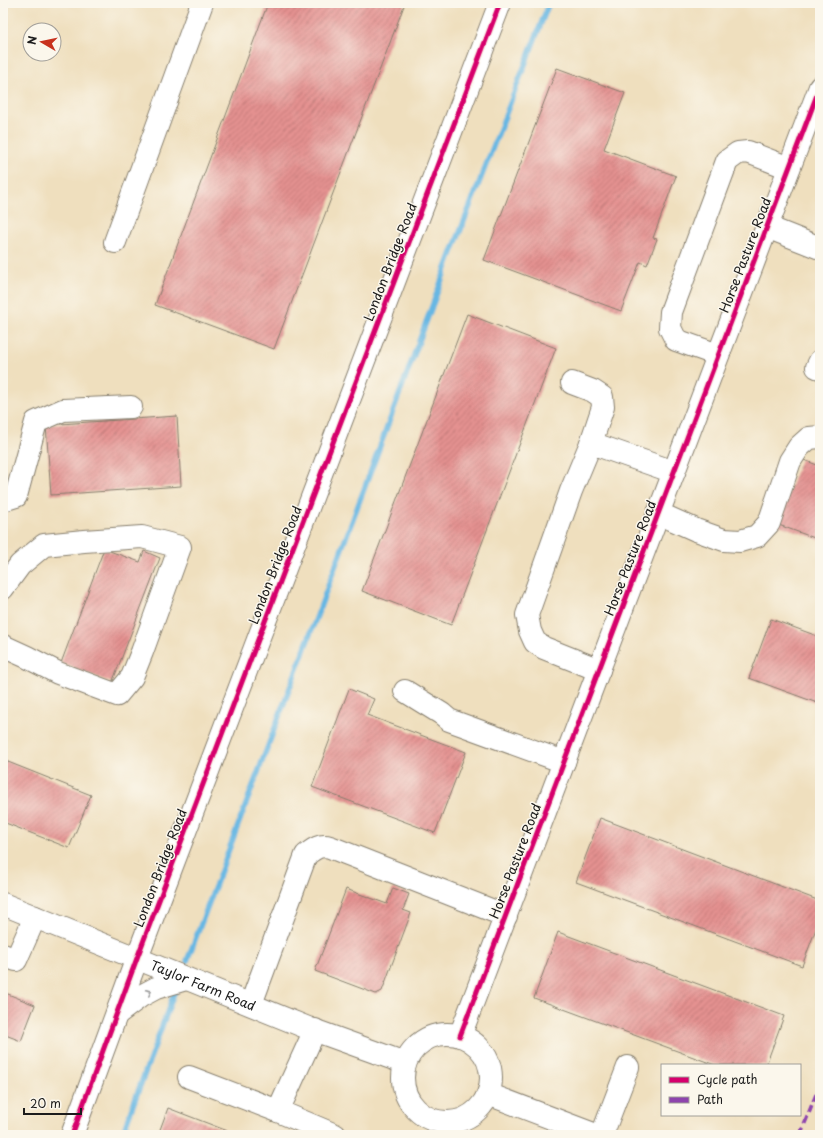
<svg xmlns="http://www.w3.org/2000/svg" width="823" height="1138" font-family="'Playpen Sans',sans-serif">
  <defs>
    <pattern id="building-hatch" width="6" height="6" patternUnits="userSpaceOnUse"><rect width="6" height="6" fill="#e49190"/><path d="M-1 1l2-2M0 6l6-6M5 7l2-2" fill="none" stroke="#b87675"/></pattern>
  </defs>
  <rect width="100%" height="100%" fill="#fbf7ec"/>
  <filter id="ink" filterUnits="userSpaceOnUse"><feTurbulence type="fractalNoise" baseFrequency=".025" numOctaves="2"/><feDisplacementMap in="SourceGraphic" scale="8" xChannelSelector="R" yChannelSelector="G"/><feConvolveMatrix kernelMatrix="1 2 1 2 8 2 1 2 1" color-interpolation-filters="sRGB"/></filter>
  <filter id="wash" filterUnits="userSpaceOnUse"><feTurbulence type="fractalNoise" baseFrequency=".012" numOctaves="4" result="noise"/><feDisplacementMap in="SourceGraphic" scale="16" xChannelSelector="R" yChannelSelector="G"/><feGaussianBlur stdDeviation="0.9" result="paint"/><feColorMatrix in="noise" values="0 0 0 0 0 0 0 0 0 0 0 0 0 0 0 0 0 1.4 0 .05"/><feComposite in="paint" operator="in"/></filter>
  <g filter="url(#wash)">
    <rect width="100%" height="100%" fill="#efdfbe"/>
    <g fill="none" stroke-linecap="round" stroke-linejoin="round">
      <g stroke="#68b7e3" stroke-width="5.5">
        <polyline points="187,961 318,613 451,255 549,3"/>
        <polyline points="122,1135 176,988"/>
      </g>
    </g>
    <g id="blocks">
      <g fill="url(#building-hatch)">
        <polygon points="268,3 405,3 274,349 155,305"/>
        <polygon points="557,68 625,93 604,149 676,176 653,238 657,239 647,265 640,262 621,311 484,260"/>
        <polygon points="467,314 556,348 451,625 362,591"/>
        <polygon points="177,416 181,486 51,495 46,425"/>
        <polygon points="801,459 820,466 820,540 776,524"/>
        <polygon points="104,549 140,562 144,551 160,558 112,683 61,663"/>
        <polygon points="771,619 820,637 820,704 749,678"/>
        <polygon points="349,689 374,699 367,715 466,752 435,833 312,787"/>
        <polygon points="3,760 91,795 69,848 3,822"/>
        <polygon points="600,818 820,901 820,918 802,966 576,882"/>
        <polygon points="393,888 409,894 403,910 411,913 382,991 376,994 315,971 346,889 387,904"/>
        <polygon points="558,932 784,1016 766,1065 715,1065 534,998"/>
        <polygon points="3,992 35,1005 21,1041 3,1034"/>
        <polygon points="168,1108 238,1135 158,1135"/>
      </g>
    </g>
  </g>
  <g filter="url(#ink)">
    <use href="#blocks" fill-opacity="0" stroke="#867e6d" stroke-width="1"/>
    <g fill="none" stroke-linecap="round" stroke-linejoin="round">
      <g stroke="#867e6d" stroke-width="24">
        <g id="minor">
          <polyline points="767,227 820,248"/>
          <polyline points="115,242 202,3"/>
          <polyline points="718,355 676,340 670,328 671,312 727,161 738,153 748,152 789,168"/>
          <polyline points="820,361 817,367 820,368"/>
          <polyline points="572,383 593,391 602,397 603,407 591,443 571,491 527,615 530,631 535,642 544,648 599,670"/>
          <polyline points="591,443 674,472"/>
          <polyline points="3,500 16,496 36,422 63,410 131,407"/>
          <polyline points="658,513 696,530 724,540 740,541 757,536 769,523 790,461 799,447 809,438 820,437"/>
          <polyline points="3,588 20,565 44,545 84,541 142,537 180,547 142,652 132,677 117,695 58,673 27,657 3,646"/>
          <polyline points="405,691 442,714 449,720 564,762"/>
          <path id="s1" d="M3,904L308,1028L405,1063"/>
          <polyline points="3,955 16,960 35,917"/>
          <path d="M251,1004L306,855C314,849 320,844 330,847L506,916"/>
          <polyline points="117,1014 141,996 156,988 186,979"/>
          <circle cx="447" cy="1078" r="44"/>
          <polyline points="460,1036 820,87"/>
          <polyline points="189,1077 278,1111 315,1030"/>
          <polyline points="488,1094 596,1135"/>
          <polyline points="278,1111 335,1135"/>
          <polyline points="72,1135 137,958 500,3"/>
          <polyline points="602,1135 628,1067"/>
        </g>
      </g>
      <use href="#minor" stroke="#fff" stroke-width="22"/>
      <polyline stroke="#8e44ad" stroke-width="4" stroke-dasharray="8 4" stroke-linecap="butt" points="800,1135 820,1085"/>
      <g stroke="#fbf7ec" stroke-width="8">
        <g id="cycleway">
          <polyline points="460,1036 820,87"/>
          <polyline points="72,1135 137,958 500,3"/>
        </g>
      </g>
      <use href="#cycleway" stroke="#d6006c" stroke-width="5"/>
    </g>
    <defs><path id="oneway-chevron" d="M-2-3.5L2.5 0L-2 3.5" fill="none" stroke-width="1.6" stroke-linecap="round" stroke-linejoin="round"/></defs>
    <use stroke="#999" href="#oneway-chevron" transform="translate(149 992) rotate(-27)"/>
  </g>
  <g text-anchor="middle" stroke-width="3" stroke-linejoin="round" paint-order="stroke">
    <g font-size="13" fill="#1c1c1c" stroke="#fbf7ec">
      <text transform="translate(745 255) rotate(-69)" y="5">Horse Pasture Road</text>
      <text transform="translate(390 262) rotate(-69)" y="5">London Bridge Road</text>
      <text transform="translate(630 558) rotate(-69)" y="5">Horse Pasture Road</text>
      <text transform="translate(275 565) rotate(-69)" y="5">London Bridge Road</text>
      <text transform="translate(515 861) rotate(-69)" y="5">Horse Pasture Road</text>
      <text transform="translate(160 868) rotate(-69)" y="5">London Bridge Road</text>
      <text dy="5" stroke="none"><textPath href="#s1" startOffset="216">Taylor Farm Road</textPath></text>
    </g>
  </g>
  <rect width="823" height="1138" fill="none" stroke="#fbf7ec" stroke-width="16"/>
  <rect x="661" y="1064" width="140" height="52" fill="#fbf7ec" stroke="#a29f99"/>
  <rect x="669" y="1077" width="20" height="6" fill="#d6006c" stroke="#a29f99"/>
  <text x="697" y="1084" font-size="12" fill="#1c1c1c">Cycle path</text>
  <rect x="669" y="1097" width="20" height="6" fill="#8e44ad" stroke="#a29f99"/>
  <text x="697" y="1104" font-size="12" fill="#1c1c1c">Path</text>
  <g transform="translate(42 42) rotate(279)"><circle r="19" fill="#fbf7ec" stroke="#a29f99"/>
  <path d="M0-3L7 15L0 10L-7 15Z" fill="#c8321e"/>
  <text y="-6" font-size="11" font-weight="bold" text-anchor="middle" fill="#1c1c1c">N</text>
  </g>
  <path d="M24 1108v6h57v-6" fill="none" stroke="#1c1c1c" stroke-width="2"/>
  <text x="30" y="1108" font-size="12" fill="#1c1c1c" stroke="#fbf7ec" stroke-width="3" paint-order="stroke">20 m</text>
</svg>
